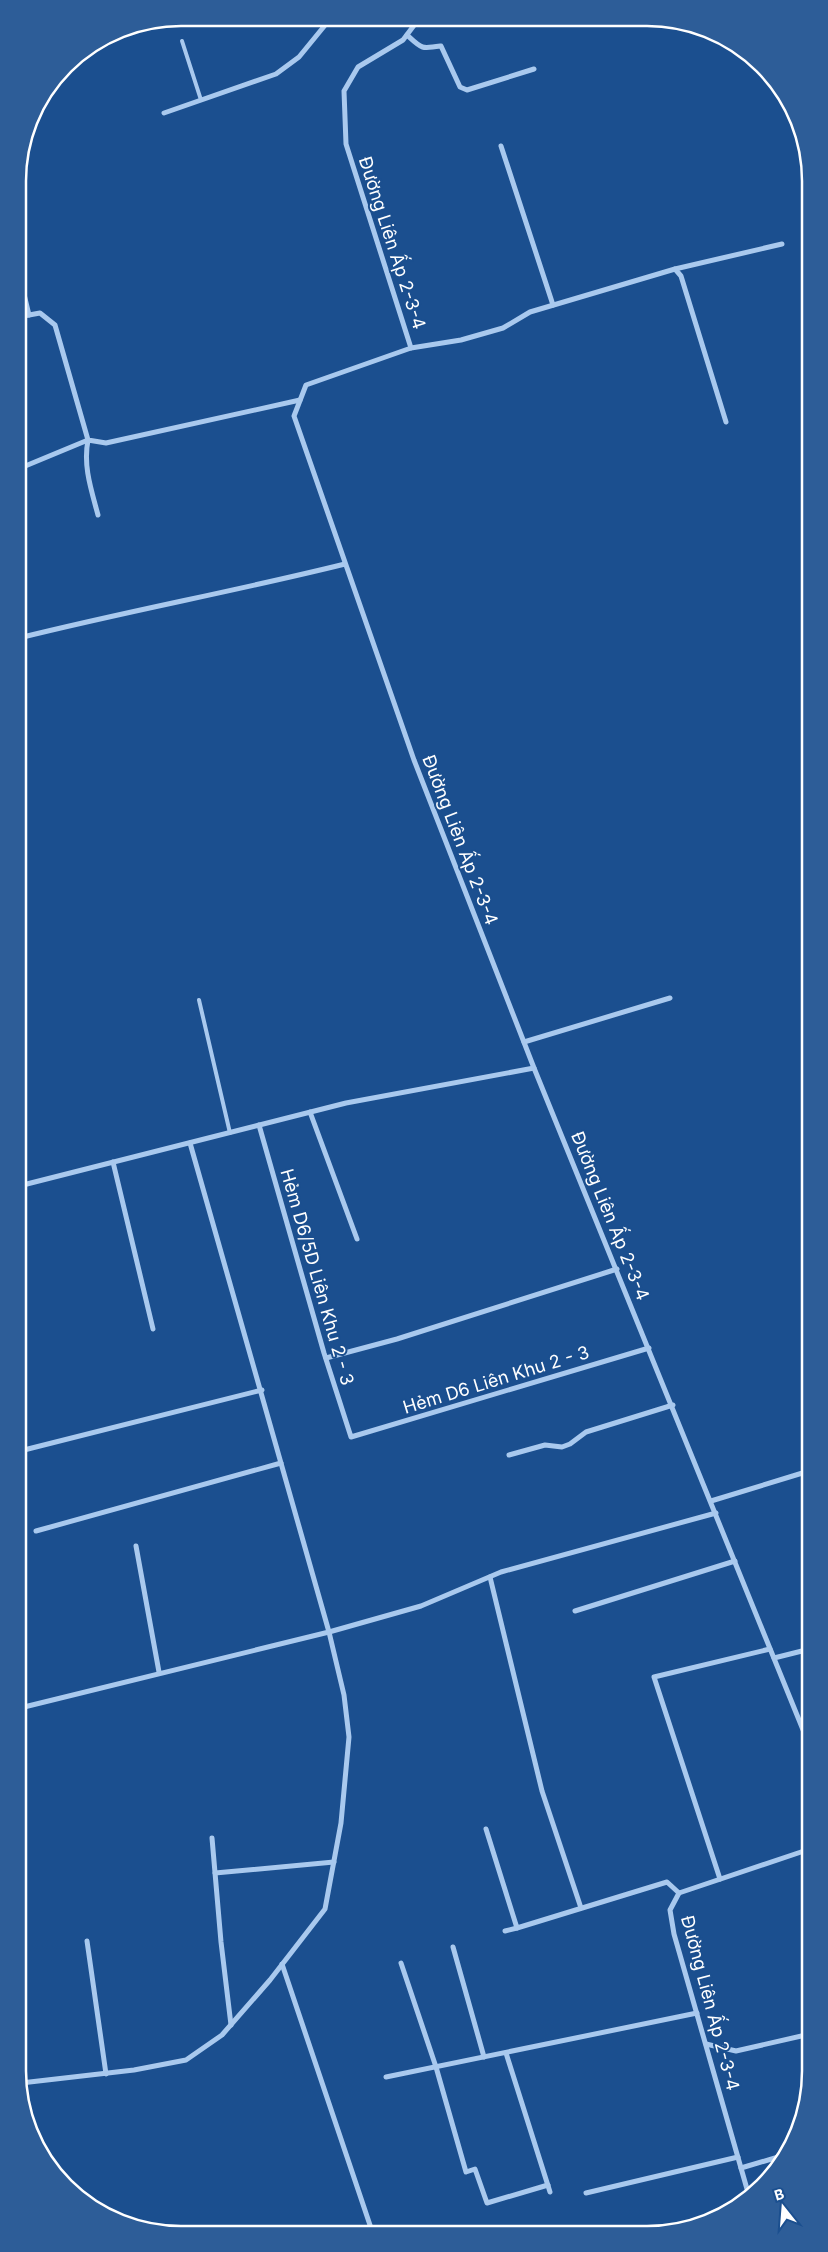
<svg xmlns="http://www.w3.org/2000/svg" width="828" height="2252" font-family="Inter,sans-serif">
  <rect width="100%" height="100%" fill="#1b4f8f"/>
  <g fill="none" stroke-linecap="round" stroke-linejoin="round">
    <g stroke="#a9c9ee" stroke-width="4">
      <polyline points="182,41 201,100"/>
      <polyline points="199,1000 230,1133"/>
    </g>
    <g stroke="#a9c9ee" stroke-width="5">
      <polyline points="414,19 415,24 403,40 358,67 344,91 346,144 411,348 306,385 294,416 414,760 534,1068 810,1747"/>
      <path d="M407,35C422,49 421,49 441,46L460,87L467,90L534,69"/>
      <polyline points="164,113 276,74 299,57 326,24 334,18"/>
      <polyline points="501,146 553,305"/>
      <polyline points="18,269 29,315"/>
      <polyline points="675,269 782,244"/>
      <polyline points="18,317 40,313 55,325 88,440 106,443 300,400"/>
      <polyline points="411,348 461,340 503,328 530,312 675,269 681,276 726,422"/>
      <path d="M88,440C83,466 91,489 98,515"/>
      <polyline points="18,469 88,440"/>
      <path d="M19,638C127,611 236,591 345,564"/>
      <polyline points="524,1042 670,998"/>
      <polyline points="310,1112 357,1239"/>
      <polyline points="259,1125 324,1353 351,1437 649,1348"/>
      <polyline points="113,1162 153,1329"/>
      <polyline points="19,1186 346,1103 534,1068"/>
      <polyline points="326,1358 397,1339 617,1269"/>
      <polyline points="20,1451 262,1390"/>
      <polyline points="509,1455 545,1445 562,1447 570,1444 586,1432 673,1405"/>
      <polyline points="711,1501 809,1471"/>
      <polyline points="36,1531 281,1463"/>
      <polyline points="136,1546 159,1672"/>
      <polyline points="490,1577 542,1791 581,1908"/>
      <polyline points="575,1611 735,1561"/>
      <polyline points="774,1658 810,1649"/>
      <polyline points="20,1708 329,1632 421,1606 501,1572 716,1513"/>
      <polyline points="486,1829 517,1928 667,1882 679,1893"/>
      <polyline points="212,1838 221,1942 231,2025"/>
      <polyline points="215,1873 334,1862"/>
      <polyline points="720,1879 654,1677 770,1649"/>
      <polyline points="505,1931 517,1928"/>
      <polyline points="87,1941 106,2074"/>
      <polyline points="453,1947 484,2057"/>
      <polyline points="401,1963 436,2067 466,2172 475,2169 487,2203 548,2185"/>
      <polyline points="282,1964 372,2231"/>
      <polyline points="706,2044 736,2051 810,2034"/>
      <polyline points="506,2053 550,2192"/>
      <polyline points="386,2077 697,2013"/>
      <polyline points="21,2083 134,2070 186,2060 222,2035 270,1980 325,1909 341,1823 349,1737 344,1695 329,1632 190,1143"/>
      <polyline points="741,2168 785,2155"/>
      <polyline points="586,2193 738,2157"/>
      <polyline points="749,2196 674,1934 670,1910 679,1893 810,1849"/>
    </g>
  </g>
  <g text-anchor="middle" stroke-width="4" stroke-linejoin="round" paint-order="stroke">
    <g font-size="18" fill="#fff" stroke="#1b4f8f">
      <text transform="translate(392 243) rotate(72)" y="6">Đường Liên Ấp 2-3-4</text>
      <text transform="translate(460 840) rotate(69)" y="6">Đường Liên Ấp 2-3-4</text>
      <text transform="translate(610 1216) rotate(68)" y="6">Đường Liên Ấp 2-3-4</text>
      <text transform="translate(317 1277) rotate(74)" y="6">Hẻm D6/5D Liên Khu 2 - 3</text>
      <text transform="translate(496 1380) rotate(-17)" y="6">Hẻm D6 Liên Khu 2 - 3</text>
      <text transform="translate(710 2003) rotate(75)" y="6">Đường Liên Ấp 2-3-4</text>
    </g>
  </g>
  <path d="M0 0H828V2252H0ZM181 26H647A155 155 0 0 1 802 181V2071A155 155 0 0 1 647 2226H181A155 155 0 0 1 26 2071V181A155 155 0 0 1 181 26Z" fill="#2d5d98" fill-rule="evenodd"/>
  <path fill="none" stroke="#fff" stroke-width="2.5" d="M181 26H647A155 155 0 0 1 802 181V2071A155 155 0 0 1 647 2226H181A155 155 0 0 1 26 2071V181A155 155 0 0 1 181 26Z"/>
  <g transform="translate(783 2207) rotate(343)" stroke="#1b4f8f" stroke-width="4" paint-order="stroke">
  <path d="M0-4L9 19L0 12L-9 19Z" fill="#ffffff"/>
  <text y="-8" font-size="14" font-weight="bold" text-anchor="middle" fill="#ffffff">B</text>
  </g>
</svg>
